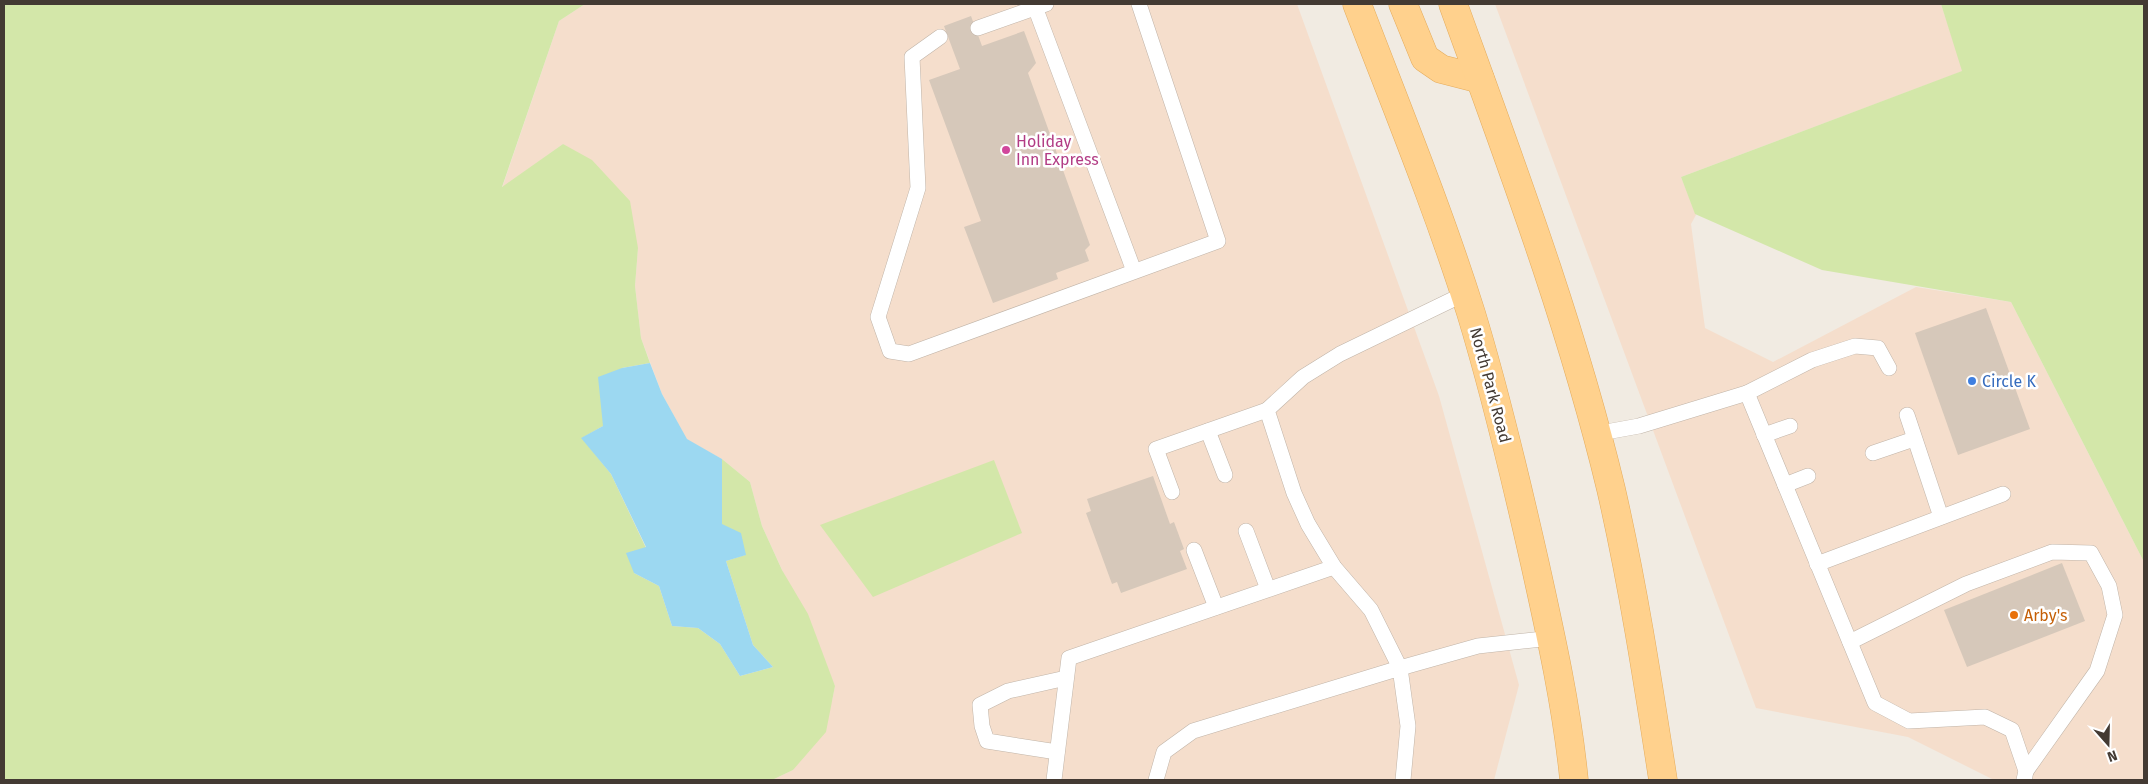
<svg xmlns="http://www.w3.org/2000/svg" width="2148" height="784" font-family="'Fira Sans',sans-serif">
  <rect width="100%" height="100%" fill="#f1ebe2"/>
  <g fill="#f5decc">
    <polygon points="585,4 1297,4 1439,396 1519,685 1494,780 772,780 793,770 832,701 835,686 762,526 750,482 722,459 687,440 662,394 641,338 635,286 638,248 563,144 502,188 559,21"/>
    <polygon points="1495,4 1941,4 1963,71 1681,177 1696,215 1691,224 1705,328 1773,362 1916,287 2011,302 2144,562 2144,780 1994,780 1908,737 1756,708"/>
  </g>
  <g fill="#d3e7a9">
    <polygon points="4,4 585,4 559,21 502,187 563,144 592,160 630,201 638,248 635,286 641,338 650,363 622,368 603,426 582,438 611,474 646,548 634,573 659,586 672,626 698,628 720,644 740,676 773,667 753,645 726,561 745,555 722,525 722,459 750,482 762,526 782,570 808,614 835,686 826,732 793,770 772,780 4,780"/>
    <polygon points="1941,4 2144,4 2144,562 2011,302 1822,270 1695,214 1681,177 1962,71"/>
    <polygon points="994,460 1022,533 873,597 820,525"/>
  </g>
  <polygon fill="#9cd8f1" points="650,363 662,394 687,439 722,459 722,524 741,533 746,555 726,561 753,645 773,667 740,676 720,644 698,628 672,626 659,586 634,573 626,553 646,547 611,474 581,438 603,426 598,377 622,368"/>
  <g fill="#d6c8ba">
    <polygon points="971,16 982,46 1024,31 1036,63 1028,73 1090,245 1085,250 1089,261 1056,273 1058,279 993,303 964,227 981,221 929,80 960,69 944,26"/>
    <polygon points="1986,308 2030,429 1958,455 1915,333"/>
    <polygon points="1153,476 1170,524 1174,522 1184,549 1180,551 1187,569 1121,593 1117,582 1112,584 1086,513 1091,511 1087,499"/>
    <polygon points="2062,563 2085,621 1967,667 1944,610"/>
  </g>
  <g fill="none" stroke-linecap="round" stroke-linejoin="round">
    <g stroke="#c0b4a8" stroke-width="16">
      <g id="lane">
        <polyline points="1035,7 1134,271"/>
        <polyline points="978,28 1046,4"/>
        <polyline points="940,37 912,57 918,188 878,317 890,351 909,354 1218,241 1139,4"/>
        <polyline points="1464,294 1340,354 1303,377 1267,410 1294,493 1308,524 1334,567 1371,610 1400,668 1478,646 1552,638"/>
        <polyline points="1747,393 1812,360 1855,346 1878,348 1889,368"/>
        <polyline points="1907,415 1941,517"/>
        <polyline points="1208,431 1225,475"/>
        <polyline points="1595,434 1639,426 1747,393 1875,703 1909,721 1985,717 2012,730 2026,771 2024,780"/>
        <polyline points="1764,435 1790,426"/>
        <polyline points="1873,453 1914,439"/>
        <polyline points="1785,485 1808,476"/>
        <polyline points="1172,492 1156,449 1267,410"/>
        <polyline points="1246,531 1268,589"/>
        <polyline points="1194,550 1216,607"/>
        <polyline points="1817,564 2003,494"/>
        <polyline points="1850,642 1966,584 2052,552 2091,553 2109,586 2115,615 2097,671 2026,771"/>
        <polyline points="1057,752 987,741 982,726 980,705 1008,691 1066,678"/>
        <polyline points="1054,780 1069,658 1334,567"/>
        <polyline points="1156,780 1164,752 1193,731 1400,668 1408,726 1403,780"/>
      </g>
    </g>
    <g stroke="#e5ac5c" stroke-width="29">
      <g id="primary">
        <path d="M1357,4C1396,106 1438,208 1471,313C1496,395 1516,480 1535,564C1551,636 1567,708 1574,780"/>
        <polyline points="1403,4 1425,58 1441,69 1480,79"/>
        <path d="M1453,4C1511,164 1571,323 1611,489C1633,585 1648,683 1663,780"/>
      </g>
    </g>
    <use href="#lane" stroke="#fff" stroke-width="15"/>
    <use href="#primary" stroke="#ffd18d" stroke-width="28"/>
  </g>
  <circle fill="#d1479c" stroke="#fff" stroke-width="2" cx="1006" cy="150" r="5"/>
  <circle fill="#3f7fe0" stroke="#fff" stroke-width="2" cx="1972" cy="381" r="5"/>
  <circle fill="#e8710a" stroke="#fff" stroke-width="2" cx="2014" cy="615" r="5"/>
  <g text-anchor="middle" stroke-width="5" stroke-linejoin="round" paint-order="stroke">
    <g font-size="16" fill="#b23c85" stroke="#fff" text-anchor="start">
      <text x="1016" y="147">Holiday<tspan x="1016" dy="18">Inn Express</tspan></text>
    </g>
    <g font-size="16" fill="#366cbe" stroke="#fff" text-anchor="start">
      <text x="1982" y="387">Circle K</text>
    </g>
    <g font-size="16" fill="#433a33" stroke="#fff">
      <text transform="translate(1491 385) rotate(75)" y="6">North Park Road</text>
    </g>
    <g font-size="16" fill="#c56008" stroke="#fff" text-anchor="start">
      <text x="2024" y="621">Arby's</text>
    </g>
  </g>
  <rect width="2148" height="784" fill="none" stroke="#433a33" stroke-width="10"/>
  <g transform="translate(2108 744) rotate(160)" stroke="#ffffff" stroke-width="4" paint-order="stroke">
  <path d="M0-4L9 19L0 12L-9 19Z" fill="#433a33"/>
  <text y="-8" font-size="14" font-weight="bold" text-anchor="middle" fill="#433a33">N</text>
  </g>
</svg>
